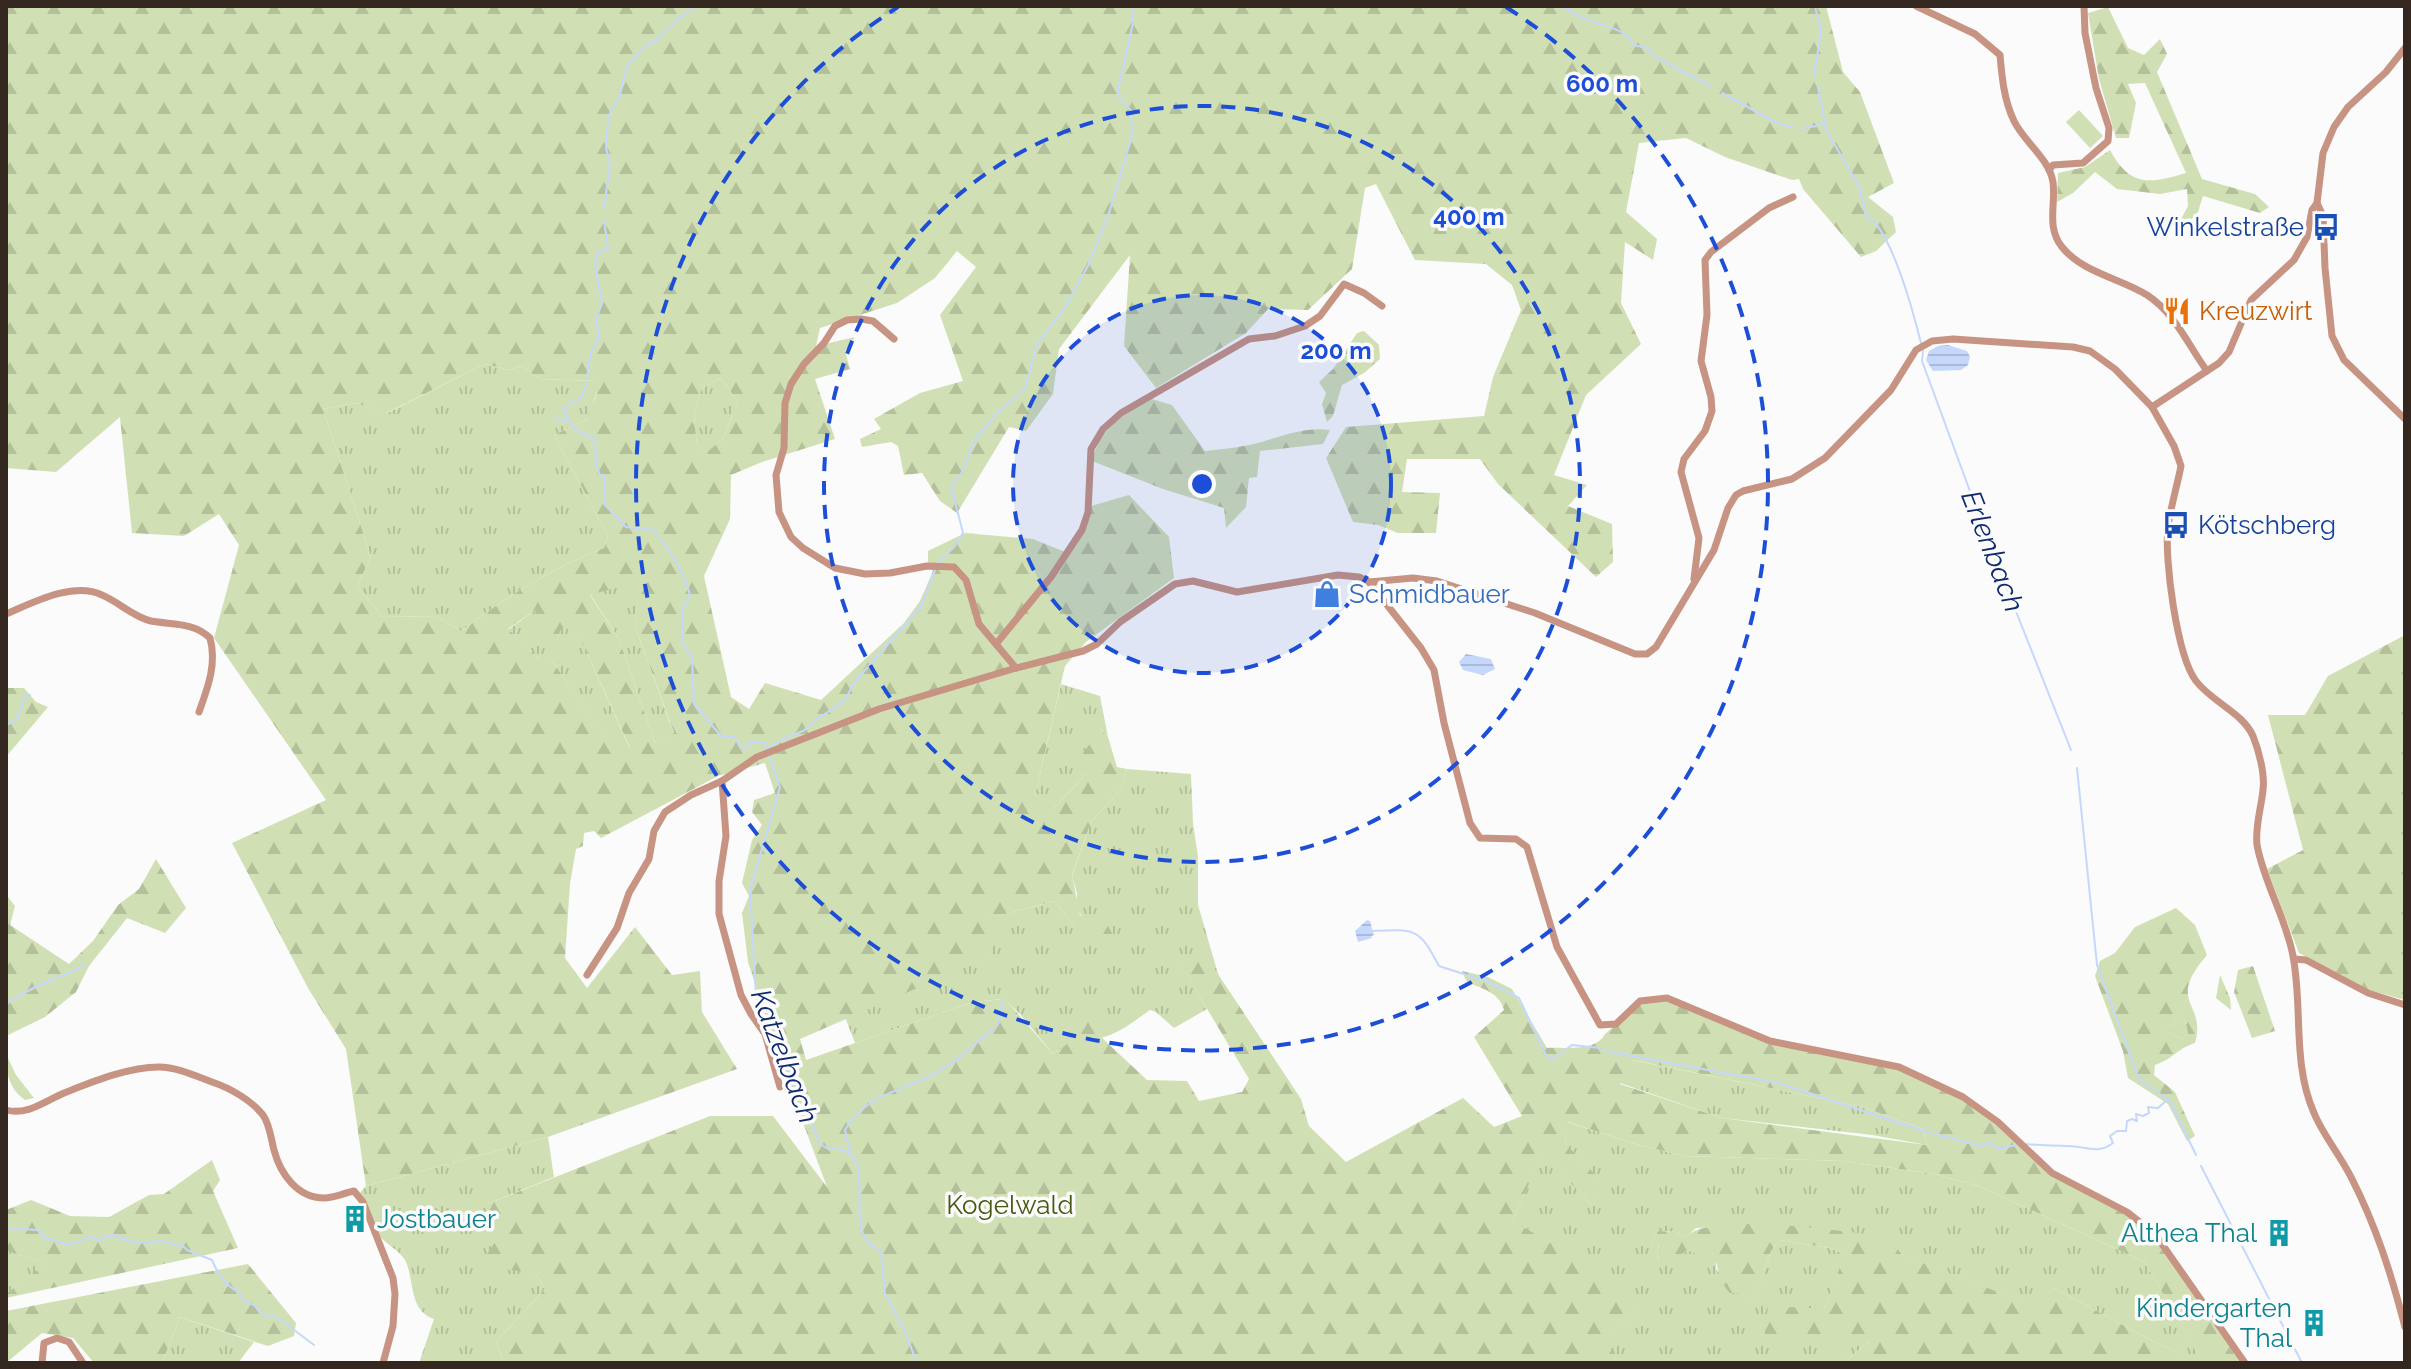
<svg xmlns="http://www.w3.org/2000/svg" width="2411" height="1369" font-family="Raleway,sans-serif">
  <defs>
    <pattern id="grass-tufts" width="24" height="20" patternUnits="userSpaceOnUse" patternTransform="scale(2)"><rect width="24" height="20" fill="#d1e0b4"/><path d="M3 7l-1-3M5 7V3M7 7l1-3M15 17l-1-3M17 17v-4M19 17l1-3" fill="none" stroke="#b4c09a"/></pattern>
    <pattern id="forest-firs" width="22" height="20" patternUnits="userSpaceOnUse" patternTransform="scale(2)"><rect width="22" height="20" fill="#d1e0b4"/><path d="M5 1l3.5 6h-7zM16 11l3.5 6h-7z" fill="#b4c09a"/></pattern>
    <pattern id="water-rules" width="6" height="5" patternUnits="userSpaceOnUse" patternTransform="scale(2)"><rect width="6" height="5" fill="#c5d8fc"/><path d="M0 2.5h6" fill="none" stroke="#aab9d8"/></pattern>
  </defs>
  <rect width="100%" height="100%" fill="#fbfbfb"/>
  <g fill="url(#grass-tufts)">
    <path d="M485,364L509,370L521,366L540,379L596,381L598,388L588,419L554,435L608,536L604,548C552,568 506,597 461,631L436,616L383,617L357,586L371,557L323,409L356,403L387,413Z"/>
    <polygon points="721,378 738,402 723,439 707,453 697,445 694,415 701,389"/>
    <polygon points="640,580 635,626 674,734 655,743 619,639 590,594"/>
    <polygon points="535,610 557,640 563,623 584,646 630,749 608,743 551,659 539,659 508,630"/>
    <polygon points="1061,684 1100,696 1108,737 1101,729 1087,773 1052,810 1035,795"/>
    <path d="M1127,769L1191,774L1193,823L1198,857V905L1219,977L1206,957L1180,963L1207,1009L1174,1028L1156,1012L1150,1010C1134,1021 1119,1034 1100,1038C1077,1044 1073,1039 1053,1054L1020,1014L1004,999L973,1002L855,1043L845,1017L990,956L988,918L1055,901L1074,926L1081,915L1077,908V893L1072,876L1091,822L1122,788Z"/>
    <polygon points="2180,1013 2185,1020 2188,1035 2183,1039 2167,1032 2167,1027 2174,1024"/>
    <polygon points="1632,1060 1863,1107 1923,1129 1927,1145 1872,1135 1722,1118 1620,1083"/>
    <polygon points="1567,1122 1632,1143 1684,1156 1844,1161 1934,1174 1979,1186 2145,1262 2202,1362 2162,1346 2054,1288 2040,1309 1901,1255 1722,1227 1696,1228 1686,1237 1676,1232 1658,1231 1652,1242 1659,1244 1657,1254 1659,1261 1681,1255 1687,1250 1712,1253 1716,1259 1716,1269 1738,1293 1754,1301 1771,1251 1780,1240 1829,1248 1846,1254 1824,1309 1765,1340 1870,1340 1844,1363 1617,1363 1606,1340 1635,1310 1513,1221 1542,1152 1592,1205 1604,1185 1565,1143"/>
    <path d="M548,1137L554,1177L487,1204L498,1238L535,1273L545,1289L496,1342L504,1363H419L434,1319C408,1310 415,1280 405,1260C398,1249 385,1244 378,1234C370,1223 365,1207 359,1194L366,1186Z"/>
    <polygon points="6,1251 47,1263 6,1294"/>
    <polygon points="180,1317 254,1342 238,1363 162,1363"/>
  </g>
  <g fill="url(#forest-firs)" fill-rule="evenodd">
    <path d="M6,6H1826L1843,72L1860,92L1894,183L1868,197L1893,217L1896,232L1876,251L1861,257L1803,189L1799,179L1792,180L1725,157L1686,138L1639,143L1626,212L1657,239L1653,260L1625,242L1621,303L1641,344L1586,395L1554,475L1587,485L1568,506L1612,524L1613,562L1596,577L1498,484L1480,459H1407L1402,492L1440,493L1436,533H1398L1378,525L1353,522L1326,458L1346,427L1484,416L1493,377L1521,310L1512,285L1486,264L1415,260L1376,184L1365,188L1352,269L1308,310L1268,309L1246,333L1156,388L1124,346L1130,255L1059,349L1053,394L1026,431L1009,427L957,513L940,501L922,473L904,475L898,446L891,442L862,447L860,439L881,429L874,419L920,393L963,381L940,315L976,267L957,251L935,278L897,303L820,328L816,346L855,337L845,351L850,369L815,379L835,439L762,462L731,475L730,519L704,576L731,697L749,709L765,683L821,700L904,623L920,601L933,571L928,564V551L965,533L1033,539L1070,554L1091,506L1129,495L1169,537L1174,578L1086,642L1065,666L1035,795L1053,809L1087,773L1083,753L1101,729L1108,737L1117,767L1127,769L1122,788L1091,822L1072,875L1082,925L1074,926L1055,901L989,918L991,956L800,1039L806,1060L973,1002L1005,999L1053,1054L1070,1042L1075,1027L1090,1018L1105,1019L1102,1038L1147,1080L1187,1081L1199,1101L1242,1092L1249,1079L1179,962L1206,956L1301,1099L1309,1126L1346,1162L1463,1098L1494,1127L1522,1116L1474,1037L1504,1010C1499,992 1483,989 1467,982L1462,971L1488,977L1512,989L1547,1048C1564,1047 1596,1052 1605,1034L1641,1003L1665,1000L1752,1037L1897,1068L1979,1108L2050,1175L2127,1214L2153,1236L2241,1363H1844L1869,1341L1764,1340L1768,1306L1824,1309L1845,1254L1829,1248L1780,1240L1771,1251L1754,1302L1738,1293H1730C1713,1274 1722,1270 1712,1253L1705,1258L1687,1250L1681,1255L1678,1264L1666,1265L1659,1261L1657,1253L1659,1245L1652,1242L1658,1231L1676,1232L1686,1237C1710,1210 1852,1233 1889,1237L1902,1255L2039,1308L2054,1288L2162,1346L2201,1361L2145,1262L1979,1186L1934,1174L1844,1161L1684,1156L1632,1143L1568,1122L1565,1143L1605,1185L1592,1205L1542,1153L1513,1221L1604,1274L1633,1299L1635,1310L1607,1340L1617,1363H504L496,1342L545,1289L535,1273L478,1266L498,1238L483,1228L487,1204L710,1116H773L827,1187L783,1069L748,962L742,913L749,896L742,883L752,840L762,825L752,812L754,800L775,793L765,763L718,776L601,838L594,831L584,833L583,846L576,849L570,884L565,958L587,988L635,927L672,975L700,971L702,1012L737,1069L548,1137L366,1186L346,1049L308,988L232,843L326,800L214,638L239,545L219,514L184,536L132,533L120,417L56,472L6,468ZM485,364L509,370L521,366L540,379L596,381C598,392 596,402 588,409V419L554,435L608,536L604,548C552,568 506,597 461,631L436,616L383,617L357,586L371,557L323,409L356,403L386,413ZM721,378L738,402L723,439L707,452L697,445L694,415L701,389ZM639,581L635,626L674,733L655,743L619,639L590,595ZM535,610L539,637L557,640L563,624L584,646L630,748L608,742L551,659H539L508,629ZM1633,1060L1863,1107L1923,1129L1927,1145L1722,1118L1620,1084Z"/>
    <path d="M2108,7L2128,48L2144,55L2160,39L2167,54L2157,72L2202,179L2255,194L2269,207L2260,213L2203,196L2198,212L2183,229L2179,223L2188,206L2187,189L2160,194L2117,189L2095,172L2073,193L2057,202L2058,173L2085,167L2110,150C2130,187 2149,184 2186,173L2145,83L2128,84L2136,103L2129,138H2116L2099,79L2088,13Z"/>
    <polygon points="1364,331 1379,345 1380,359 1364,373 1342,385 1333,416 1327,422 1322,404 1326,393 1319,382 1333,369 1357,333"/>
    <path d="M1152,399L1172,405L1205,451C1220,449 1235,448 1249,445C1276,439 1301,426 1330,430L1323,444L1260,451L1257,477L1249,478L1246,507L1226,528L1224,508L1163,489L1092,461C1101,426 1122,416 1152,399Z"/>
    <polygon points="2405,635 2405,1000 2369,990 2299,953 2267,869 2303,850 2268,715 2305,715 2328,676"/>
    <polygon points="6,688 24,688 36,702 48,707 6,757"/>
    <polygon points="156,859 186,908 165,933 127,918 89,966 76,992 45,1017 6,1036 6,900 8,897 15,906 10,925 69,964 93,941 118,905 139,889"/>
    <path d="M2176,908L2195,925L2207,955C2165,1004 2207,1002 2195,1043C2175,1050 2173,1059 2155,1065L2154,1075L2175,1092L2195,1136L2187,1141L2168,1104L2128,1078L2123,1051L2095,976L2100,961L2115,953L2135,927ZM2180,1014L2185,1020L2188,1034L2183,1039L2167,1032V1027L2174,1024Z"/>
    <polygon points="1101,922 1108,926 1121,950 1112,957 1107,955"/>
    <polygon points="2253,966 2275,1031 2252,1038 2234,992 2238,970"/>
    <polygon points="2220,975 2230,998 2231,1010 2216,998"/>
    <path d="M6,1054L16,1075L34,1098L25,1100C9,1089 6,1072 6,1054Z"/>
    <polygon points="212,1160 220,1180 213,1191 238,1248 6,1298 6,1294 46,1263 6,1251 6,1210 31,1200 70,1216 109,1217 149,1195 164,1194"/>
    <polygon points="248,1264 296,1323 294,1336 268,1346 180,1317 162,1363 94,1363 73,1338 42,1333 6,1363 6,1311"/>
  </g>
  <polygon fill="#d1e0b4" points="2079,110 2103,136 2090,148 2066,122"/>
  <g fill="url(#water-rules)">
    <polygon points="1948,345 1967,351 1970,357 1968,365 1961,370 1933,371 1926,360 1929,351 1938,346"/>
    <polygon points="1466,654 1491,659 1495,669 1483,675 1463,670 1459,662"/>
    <polygon points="1367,920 1370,921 1374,935 1371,936 1372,938 1358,942 1355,931"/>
  </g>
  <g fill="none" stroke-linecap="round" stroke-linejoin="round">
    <g stroke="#c5d8fc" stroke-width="2">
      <path d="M1564,6C1585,27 1626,23 1633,45L1648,48L1652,55L1710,86"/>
      <polyline points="1814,76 1821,31 1815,6"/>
      <path d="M1818,87L1826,130L1859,186L1866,216C1891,227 1914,315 1921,343"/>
      <polyline points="1722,93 1777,123 1793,127"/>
      <polyline points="1803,128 1817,126 1823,121"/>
      <polyline points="604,209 610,163 606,148 608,121 610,113 619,99 627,66 646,45 654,42 683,15 698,6"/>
      <polyline points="1923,351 1922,361 1992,551 2071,750"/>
      <polyline points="587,378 590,355 599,338 596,320 602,303 595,263 597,254 608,248 604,220"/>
      <polyline points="586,384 582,397 563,408 574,429 595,439 596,464 600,475 604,476 604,504 626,527 655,530 657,534"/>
      <polyline points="554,419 568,420"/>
      <path d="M660,538C673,555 684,573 690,595L682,609V642L692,659L694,704L721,736H733L742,748L747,749L749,743H765L767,749"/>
      <polyline points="939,562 955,546 963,533 951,486 962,472 974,441 996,414 1025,389 1037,344 1062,312 1088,266 1109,213 1132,136 1131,111 1119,96 1118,89 1133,23 1132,6"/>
      <polyline points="6,726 18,718 25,697 30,695"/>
      <path d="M769,748C778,739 791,737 803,731C808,728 812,722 817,719C833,708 846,705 852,685L920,608L936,568"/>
      <path d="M769,755L780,787L750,890L756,997L789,1078L802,1097L819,1143L828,1149C879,1143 848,1213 866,1239C869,1244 876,1248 881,1251L885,1294L905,1331L916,1361L920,1363"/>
      <polyline points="2077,768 2097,965 2139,1079 2170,1101 2196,1155"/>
      <path d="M1373,931C1416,929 1419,928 1439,966L1488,982L1519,998L1546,1055L1552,1060L1572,1045L1600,1048"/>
      <path d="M6,1004C19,995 35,987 51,980C64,974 73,974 84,964"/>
      <polyline points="1605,1051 1779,1083 1930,1133"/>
      <polyline points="1934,1134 1981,1146 1990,1142 1998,1149 2016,1145"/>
      <path d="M2027,1144C2041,1146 2054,1145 2068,1146C2086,1146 2097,1155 2113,1143L2110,1136L2117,1131H2126L2127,1121L2132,1119L2137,1121L2136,1114L2143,1116L2149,1113L2148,1107L2158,1108L2167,1100"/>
      <path d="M850,1152L845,1130C864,1095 902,1091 934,1074C953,1064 969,1050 984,1036C989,1031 996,1030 998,1024C1002,1017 1001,1007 1002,999"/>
      <polyline points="2201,1166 2302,1363"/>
      <path d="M6,1228L38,1230L45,1238L69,1245L89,1237L100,1240L112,1235L136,1243L161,1241L183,1246L187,1250L212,1260C217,1272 226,1287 239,1292L244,1301L254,1305L263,1315L277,1317L314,1345"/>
    </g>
    <g stroke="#c79382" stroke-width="7">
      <path d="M1916,6L1975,34L2000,55C2002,78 2004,100 2014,121C2024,142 2049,158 2053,182C2056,205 2046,227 2062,247C2083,273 2120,278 2147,295C2175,313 2188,345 2207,371"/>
      <polyline points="2405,48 2386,72 2348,107 2334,127 2323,153 2317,203 2323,216 2325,268 2332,336 2344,360 2405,419"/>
      <polyline points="2049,170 2053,165 2083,163 2108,141 2109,128 2096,88 2085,33 2084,6"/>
      <polyline points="894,339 873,321 861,319 847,320 835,326 824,343 804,364 791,384 785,403 784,448 776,475 779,512 791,537 803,548 835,568 865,574 890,573 927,566 954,567 966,580 979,624 1016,668"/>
      <polyline points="2152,407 2219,363 2229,352 2251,300 2294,260 2307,237 2312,210 2317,203"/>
      <polyline points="1694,579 1699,538 1681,472 1684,459 1705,431 1712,411 1711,397 1701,361 1707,315 1705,260 1711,252 1769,208 1793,197"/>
      <path d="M1369,582L1413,578L1437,581L1535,613L1635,654H1647L1656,647L1714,550L1728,508L1736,495L1743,491L1792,479L1825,458L1891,390L1916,350L1932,341L1953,339L2073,347L2090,351L2115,369L2152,407L2174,446L2181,466C2177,486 2171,506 2168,526C2164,559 2177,656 2196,681C2212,702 2243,713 2253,736C2259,751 2265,774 2263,790C2261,809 2255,826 2257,845C2264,883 2286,918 2293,956C2303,1008 2292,1063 2314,1113C2323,1135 2340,1155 2351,1177C2376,1226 2391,1273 2405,1327"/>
      <path d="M6,614C32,603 73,581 102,595C119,602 133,617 151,621C172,625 194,622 210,638C217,664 208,687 199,712"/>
      <polyline points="996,644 1051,577 1082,530 1088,512 1091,449 1103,429 1121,413 1249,339 1275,336 1305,326 1320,316 1344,284 1364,293 1382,306"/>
      <polyline points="722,781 726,836 719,881 719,914 741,995 751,1014 765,1034 780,1087"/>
      <polyline points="2294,959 2306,960 2368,993 2405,1005"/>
      <polyline points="587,975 617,928 629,893 649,859 654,831 665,812 691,795 722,781 757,757 879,709 1016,668 1083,651 1097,644 1120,622 1175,584 1193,581 1237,592 1338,575 1359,577 1369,582 1421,648 1434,670 1444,723 1470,823 1480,838 1516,839 1527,847 1557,947 1600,1025 1616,1024 1640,1001 1667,998 1770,1041 1899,1067 1963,1097 1998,1122 2052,1173 2127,1212 2155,1234 2245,1363"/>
      <path d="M6,1110C27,1116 45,1101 64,1093C92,1082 128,1067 159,1067C176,1067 196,1076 212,1082C230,1088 251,1100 263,1115C270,1125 271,1139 274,1150C280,1173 297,1198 324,1198C334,1198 344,1193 354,1191L363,1202L393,1278L395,1294L393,1326L383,1363"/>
      <polyline points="42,1363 44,1343 57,1338 69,1342 83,1363"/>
    </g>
  </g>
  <circle cx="1202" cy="484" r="189" fill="#1d4ed8" fill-opacity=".12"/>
  <g fill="none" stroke="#1d4ed8" stroke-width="4" stroke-dasharray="14 10">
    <circle cx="1202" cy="484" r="189"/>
    <circle cx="1202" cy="484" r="378"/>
    <path d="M1506 7A566 566 0 1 1 898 7"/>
  </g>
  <defs>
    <g id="bus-bare" transform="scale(2.16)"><path d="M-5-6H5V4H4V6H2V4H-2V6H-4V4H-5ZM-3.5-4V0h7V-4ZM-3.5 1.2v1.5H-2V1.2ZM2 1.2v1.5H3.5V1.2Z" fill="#1a4fb4" stroke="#fbfbfb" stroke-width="2.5" paint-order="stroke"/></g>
    <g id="restaurant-bare" transform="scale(2.16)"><path d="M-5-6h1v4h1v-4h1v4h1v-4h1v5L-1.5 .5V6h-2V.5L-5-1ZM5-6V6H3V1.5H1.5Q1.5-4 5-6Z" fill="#e8710a" stroke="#fbfbfb" stroke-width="2.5" paint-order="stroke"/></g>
    <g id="shop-bare" transform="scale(2.16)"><path d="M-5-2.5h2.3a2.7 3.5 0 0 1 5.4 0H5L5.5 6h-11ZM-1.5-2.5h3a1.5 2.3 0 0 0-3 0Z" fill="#3f7fe0" stroke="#fbfbfb" stroke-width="2.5" paint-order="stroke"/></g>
    <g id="building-bare" transform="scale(2.16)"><path d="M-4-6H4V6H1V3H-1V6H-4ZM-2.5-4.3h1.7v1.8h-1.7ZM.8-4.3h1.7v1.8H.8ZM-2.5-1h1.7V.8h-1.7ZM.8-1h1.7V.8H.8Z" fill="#0f9aa8" stroke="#fbfbfb" stroke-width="2.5" paint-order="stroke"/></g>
  </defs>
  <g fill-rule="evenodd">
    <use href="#bus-bare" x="2326" y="227"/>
    <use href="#restaurant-bare" x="2177" y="311"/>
    <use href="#bus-bare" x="2176" y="525"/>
    <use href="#shop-bare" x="1327" y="594"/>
    <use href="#building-bare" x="355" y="1219"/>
    <use href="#building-bare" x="2279" y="1233"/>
    <use href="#building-bare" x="2314" y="1323"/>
  </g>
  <g text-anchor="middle" stroke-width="7" stroke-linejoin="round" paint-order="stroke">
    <g font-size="26" fill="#164399" stroke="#fbfbfb" text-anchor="end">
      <text x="2304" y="236">Winkelstraße</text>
      <text x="2198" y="534" text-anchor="start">Kötschberg</text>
    </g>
    <g font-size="26" fill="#c56008" stroke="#fbfbfb" text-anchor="start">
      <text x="2199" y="320">Kreuzwirt</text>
    </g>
    <g font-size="26" fill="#366cbe" stroke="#fbfbfb" text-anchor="start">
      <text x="1349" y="603">Schmidbauer</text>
    </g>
    <g font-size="26" fill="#475910" stroke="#fbfbfb">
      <text x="1010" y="1214">Kogelwald</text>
    </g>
    <g font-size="26" fill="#0d838f" stroke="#fbfbfb" text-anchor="end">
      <text x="377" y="1228" text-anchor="start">Jostbauer</text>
      <text x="2257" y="1242">Althea Thal</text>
      <text x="2292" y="1317">Kindergarten<tspan x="2292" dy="30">Thal</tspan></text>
    </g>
    <g font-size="28" font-style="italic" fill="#0e296c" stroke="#fbfbfb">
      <text transform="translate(1993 551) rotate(69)" y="10">Erlenbach</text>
      <text transform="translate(785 1056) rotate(69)" y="10">Katzelbach</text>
    </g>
  </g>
  <circle cx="1202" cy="484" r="12" fill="#1d4ed8" stroke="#fbfbfb" stroke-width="4"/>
  <g font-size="24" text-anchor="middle" font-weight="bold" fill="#1d4ed8" stroke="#fbfbfb" stroke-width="7" stroke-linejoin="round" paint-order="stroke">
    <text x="1602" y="92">600 m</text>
    <text x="1469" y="225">400 m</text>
    <text x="1336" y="359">200 m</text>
  </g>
  <rect width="2411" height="1369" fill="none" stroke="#33271f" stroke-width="16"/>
</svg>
